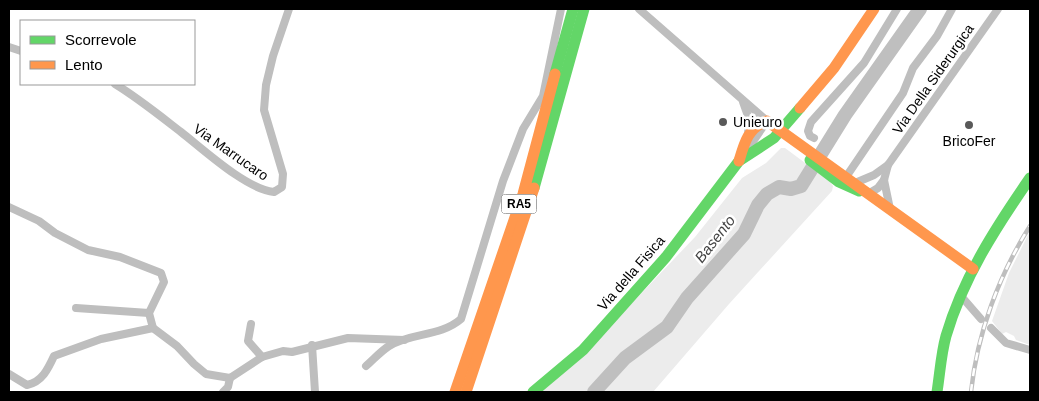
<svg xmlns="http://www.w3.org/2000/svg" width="1039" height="401" font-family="Arial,sans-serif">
  <rect width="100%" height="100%" fill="#fff"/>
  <g fill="#ececec">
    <polygon points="781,148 785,148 828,180 833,186 832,191 729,304 653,392 540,392 574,364 695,237 742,178 766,163"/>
    <polygon points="1030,231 1030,345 1016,340 1014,336 1006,332 1002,334 992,321 1009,273"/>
  </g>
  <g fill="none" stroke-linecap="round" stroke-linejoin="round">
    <polyline stroke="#bfbfbf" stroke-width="14" points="594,392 625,358 667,327 687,298 744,234 758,205 767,194 779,187 791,189 801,186 845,115 920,9"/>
    <g stroke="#bebebe" stroke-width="8">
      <polyline points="639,9 767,121 743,156"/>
      <polyline points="9,47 21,51"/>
      <path d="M115,84C138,98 159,115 181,132C204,150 246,189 274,192L282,187L283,174L264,110L266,85L273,56L289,9"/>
      <polyline points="743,102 749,119 748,134"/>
      <polyline points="814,138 810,136 808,131 811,122 864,63 897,9"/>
      <polyline points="888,165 884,180 890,209"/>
      <polyline points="846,177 903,93 913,68 937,36 952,9"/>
      <polyline points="855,183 874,175 888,165 998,9"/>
      <polyline points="868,194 878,188 884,180"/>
      <polyline points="9,207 39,221 55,233 88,250 120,257 161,273 164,282 149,313 153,328 177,346 194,364 206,374 230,378 262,357 283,351 292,352 348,338 404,340"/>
      <polyline points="961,296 981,319"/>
      <polyline points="76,308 149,313"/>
      <polyline points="251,324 248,341 262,357"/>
      <polyline points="991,328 1006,343 1030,350"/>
      <polyline points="312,345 315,392"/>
      <path d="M366,366C373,360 381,351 389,346C412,332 440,337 461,319L503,181L523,129L543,96L561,9"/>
      <path d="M9,374L27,385C42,382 48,369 54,356L101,339L153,328"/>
      <polyline points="223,392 228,387 230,378"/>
    </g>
    <g stroke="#63d668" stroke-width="11">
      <polyline points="555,74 573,9"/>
      <polyline points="810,160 839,182 859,191"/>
      <polyline points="534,188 584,9"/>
      <polyline points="533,392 583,350 666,257 739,161 774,138 800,108"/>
      <path d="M937,392C940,373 941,354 946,336C963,278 996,227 1030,178"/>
    </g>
    <g stroke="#ff974d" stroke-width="11">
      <polyline points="800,108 834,68 874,9"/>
      <path d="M739,161C744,144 748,127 767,121L973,269"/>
      <polyline points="455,392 523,194 555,74"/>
      <polyline points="466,392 534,188"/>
    </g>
    <g stroke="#bebebe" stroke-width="4.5">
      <path id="rail" d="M971,392C977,334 999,275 1030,226"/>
    </g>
    <use href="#rail" stroke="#fff" stroke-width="2.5" stroke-dasharray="8" stroke-linecap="butt"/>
  </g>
  <g fill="#595959" stroke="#fff" stroke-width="2">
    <circle cx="723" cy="122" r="5"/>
    <circle cx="969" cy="125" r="5"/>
  </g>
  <g text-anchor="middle" stroke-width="5" stroke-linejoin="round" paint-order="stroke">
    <rect fill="#fff" stroke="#4c4c4c" stroke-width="1" x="501.5" y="194.5" width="35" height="19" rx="4"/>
    <g font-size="12" font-weight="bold" fill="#000">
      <text x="519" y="208">RA5</text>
    </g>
    <g font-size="14" fill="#000" stroke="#fff">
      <text transform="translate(933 79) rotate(-55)" y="5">Via Della Siderurgica</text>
      <text transform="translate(231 152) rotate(35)" y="5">Via Marrucaro</text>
      <text transform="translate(631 273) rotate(-49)" y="5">Via della Fisica</text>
    </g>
    <g font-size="14" fill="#000" stroke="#fff" text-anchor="start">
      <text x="733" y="127">Unieuro</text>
      <text x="969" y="146" text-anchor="middle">BricoFer</text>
    </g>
    <g font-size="15" font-style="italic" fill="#444" stroke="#fff">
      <text transform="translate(715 239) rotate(-52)" y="5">Basento</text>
    </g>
  </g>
  <rect width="1039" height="401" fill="none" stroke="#000000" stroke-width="20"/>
  <rect x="20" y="20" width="175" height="65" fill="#ffffff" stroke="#999999"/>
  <rect x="30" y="36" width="25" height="8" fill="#63d668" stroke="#999999"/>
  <text x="65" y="45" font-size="15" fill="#000000">Scorrevole</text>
  <rect x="30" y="61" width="25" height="8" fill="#ff974d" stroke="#999999"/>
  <text x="65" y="70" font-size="15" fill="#000000">Lento</text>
</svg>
